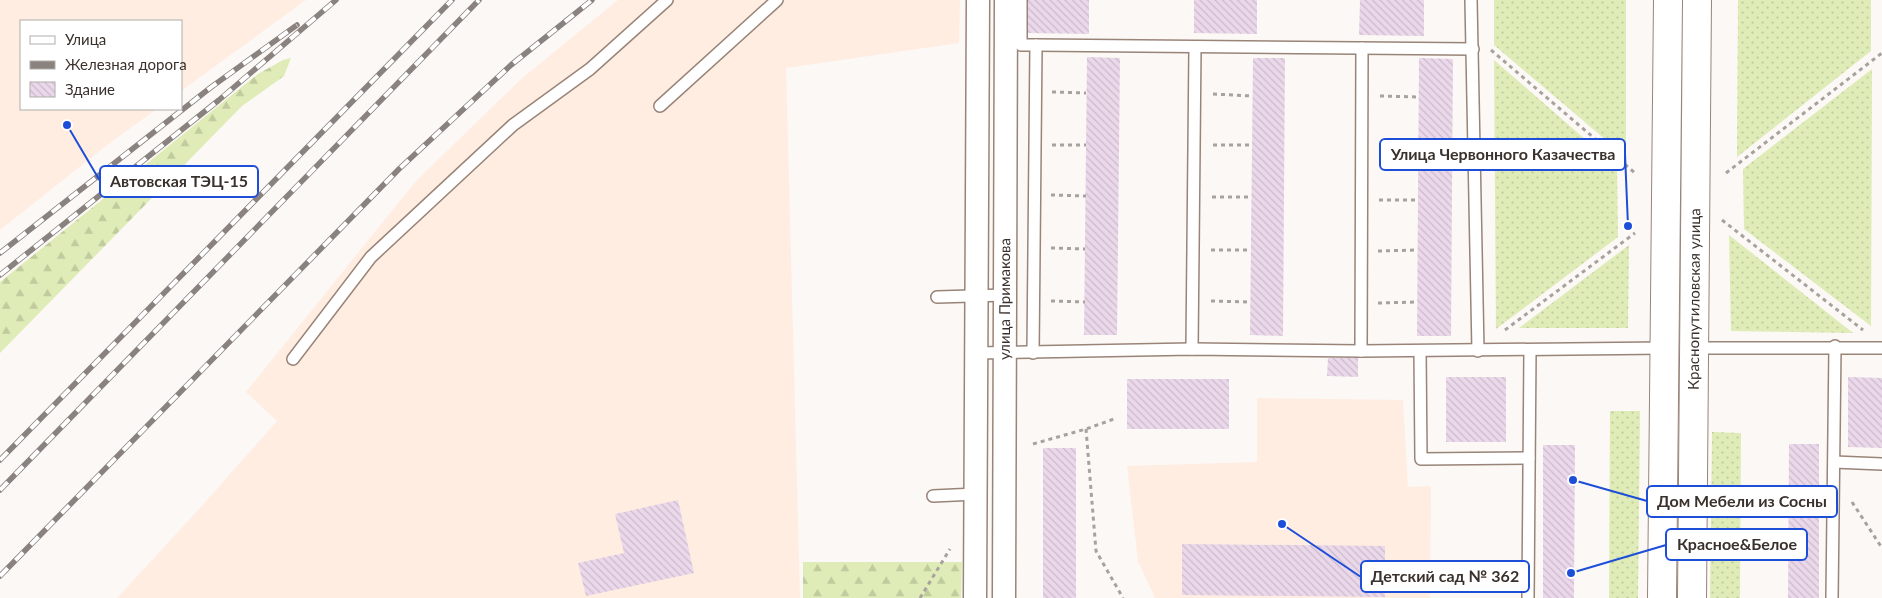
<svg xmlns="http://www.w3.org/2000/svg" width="1882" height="598" font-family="Lato,sans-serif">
  <defs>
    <pattern id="grass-dots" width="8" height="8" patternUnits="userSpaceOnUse" patternTransform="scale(1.25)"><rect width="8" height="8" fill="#dfecb7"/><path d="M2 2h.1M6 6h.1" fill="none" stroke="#c0cb9e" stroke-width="1.8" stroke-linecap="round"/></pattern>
    <pattern id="forest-firs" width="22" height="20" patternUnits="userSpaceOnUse" patternTransform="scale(1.25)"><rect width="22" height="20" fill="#dfecb7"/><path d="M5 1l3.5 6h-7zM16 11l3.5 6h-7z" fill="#c0cb9e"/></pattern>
    <pattern id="building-back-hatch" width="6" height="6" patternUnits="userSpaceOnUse" patternTransform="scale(1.25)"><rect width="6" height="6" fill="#ebd9eb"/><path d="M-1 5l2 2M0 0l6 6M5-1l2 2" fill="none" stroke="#cabbca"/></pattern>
  </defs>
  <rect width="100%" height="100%" fill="#fcf8f5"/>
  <g fill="#ffede2">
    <polygon points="0,0 306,0 181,91 181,21 21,21 21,109 157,109 111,142 0,230"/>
    <polygon points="618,0 960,0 959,43 786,68 800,598 117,598 200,508 277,421 246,392 415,182 521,79"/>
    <polygon points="1257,398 1403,400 1408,487 1431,486 1430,598 1155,598 1138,561 1127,466 1257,462"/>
  </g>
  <g fill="url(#grass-dots)">
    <polygon points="1494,0 1626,0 1626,157 1494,45"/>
    <polygon points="1738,0 1871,0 1871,51 1737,157"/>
    <polygon points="1494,60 1617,167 1618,237 1496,329"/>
    <polygon points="1872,69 1871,326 1744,229 1743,169"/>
    <polygon points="1729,235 1853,333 1731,331"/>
    <polygon points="1629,245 1628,328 1519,328"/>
    <polygon points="1610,411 1640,411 1638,598 1609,598"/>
    <polygon points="1712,432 1741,433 1740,598 1710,598"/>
  </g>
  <g fill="url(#forest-firs)">
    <polygon points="291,58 284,76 242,106 0,353 0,282 258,74 283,60"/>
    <polygon points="803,562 962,562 961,598 803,598"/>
  </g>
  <g fill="url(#building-back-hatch)">
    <polygon points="1028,0 1089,0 1089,34 1028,33"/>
    <polygon points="1194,0 1257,0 1257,34 1194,33"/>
    <polygon points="1360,0 1424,0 1424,36 1359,35"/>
    <polygon points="1087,57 1120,58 1117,335 1084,335"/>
    <polygon points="1253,58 1285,58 1283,336 1250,335"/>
    <polygon points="1419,58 1453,59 1451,336 1417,336"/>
    <polygon points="1328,358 1358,358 1358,377 1327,376"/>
    <rect x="1446" y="377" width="60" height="65"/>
    <polygon points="1848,377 1882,378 1882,448 1848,447"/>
    <rect x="1127" y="379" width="102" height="50"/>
    <polygon points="1789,444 1819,444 1819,598 1788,598"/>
    <polygon points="1543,445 1575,445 1574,598 1543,598"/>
    <rect x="1043" y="448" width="33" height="150"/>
    <polygon points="678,500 694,573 586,596 578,563 624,553 615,514"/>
    <polygon points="1182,544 1385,546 1385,597 1182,595"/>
  </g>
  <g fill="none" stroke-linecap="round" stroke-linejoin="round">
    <g stroke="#998478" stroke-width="14">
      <g id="lane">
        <polyline points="1021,0 1021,45 1036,45 1033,353"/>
        <polyline points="1471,0 1478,351"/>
        <polyline points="1036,45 1473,49"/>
        <polyline points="660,106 777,0"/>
        <polyline points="937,297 1005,295"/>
        <polyline points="1694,348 1882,348"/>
        <polyline points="1192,349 1195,47"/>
        <polyline points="1361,351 1362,48"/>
        <polyline points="1420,351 1421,459 1529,458"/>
        <polyline points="976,353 1192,349 1361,351 1664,348"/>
        <polyline points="293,359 371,257 513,125 590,69 667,0"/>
        <polyline points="1834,462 1882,464"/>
        <polyline points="933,496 976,494"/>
        <polyline points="1528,598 1530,350"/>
        <polyline points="1832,598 1835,346"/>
      </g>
    </g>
    <g stroke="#998478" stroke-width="25">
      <g id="street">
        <polyline points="975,598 978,0"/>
        <path id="s1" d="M1004,598L1006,0"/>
      </g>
    </g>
    <g stroke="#998478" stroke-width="30">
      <g id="secondary">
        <polyline points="1662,598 1668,0"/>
        <path id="s2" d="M1692,598L1697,0"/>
      </g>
    </g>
    <g stroke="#a8a29e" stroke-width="3" stroke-dasharray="4 4" stroke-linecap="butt">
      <polyline points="1491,50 1635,173"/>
      <polyline points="1052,92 1086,93"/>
      <polyline points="1213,94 1252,96"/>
      <polyline points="1380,96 1419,97"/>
      <polyline points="1052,145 1086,145"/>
      <polyline points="1213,145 1252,145"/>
      <polyline points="1379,148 1419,148"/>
      <polyline points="1726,173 1882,53"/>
      <polyline points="1051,195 1086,196"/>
      <polyline points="1212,197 1251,197"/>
      <polyline points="1379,200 1418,200"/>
      <polyline points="1722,220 1863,330"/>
      <polyline points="1051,248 1085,249"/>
      <polyline points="1211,250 1251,250"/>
      <polyline points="1378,251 1418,250"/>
      <polyline points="1051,301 1085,302"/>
      <polyline points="1211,301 1251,302"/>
      <polyline points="1378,303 1417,302"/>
      <polyline points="1505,330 1635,233"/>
      <polyline points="1086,429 1096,551 1123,598"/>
      <polyline points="1033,444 1086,429 1114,419"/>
      <polyline points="1852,502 1882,548"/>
      <polyline points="920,598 950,549"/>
    </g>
    <use href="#lane" stroke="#fff" stroke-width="11"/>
    <use href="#street" stroke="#fff" stroke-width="22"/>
    <use href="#secondary" stroke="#fff" stroke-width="28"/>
    <g stroke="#89827e" stroke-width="5.5">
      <g id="rail">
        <polyline points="0,253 210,88 297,25"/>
        <polyline points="0,275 219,100 336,0"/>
        <polyline points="0,460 452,0"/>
        <polyline points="0,490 479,0"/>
        <polyline points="0,576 399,169 511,65 592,0"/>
      </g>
    </g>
    <use href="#rail" stroke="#fff" stroke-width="4" stroke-dasharray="11" stroke-linecap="butt"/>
  </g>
  <g text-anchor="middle" stroke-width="4.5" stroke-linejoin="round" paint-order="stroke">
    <g font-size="15" fill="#3a312c" stroke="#fff">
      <text dy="5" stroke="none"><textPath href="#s1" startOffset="299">улица Примакова</textPath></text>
      <text dy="5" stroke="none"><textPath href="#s2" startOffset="299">Краснопутиловская улица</textPath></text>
    </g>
  </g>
  <path fill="none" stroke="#1d4ed8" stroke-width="2" d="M1628 226L1625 154M67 125L100 181M1573 480L1647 501M1571 573L1666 545M1282 524L1361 577"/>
  <g fill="#1d4ed8" stroke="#fff" stroke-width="2">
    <circle cx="1628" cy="226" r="5"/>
    <circle cx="67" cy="125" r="5"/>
    <circle cx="1573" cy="480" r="5"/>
    <circle cx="1571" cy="573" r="5"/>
    <circle cx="1282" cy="524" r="5"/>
  </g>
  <g fill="#fff" stroke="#1d4ed8" stroke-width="2">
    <rect x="1380" y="139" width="245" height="31" rx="5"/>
    <rect x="100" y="166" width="158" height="31" rx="5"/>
    <rect x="1647" y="486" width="190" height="31" rx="5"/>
    <rect x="1666" y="529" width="141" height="31" rx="5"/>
    <rect x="1361" y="561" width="168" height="31" rx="5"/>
  </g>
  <g font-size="16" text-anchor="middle" font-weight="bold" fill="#3a312c">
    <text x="1503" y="160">Улица Червонного Казачества</text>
    <text x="179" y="187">Автовская ТЭЦ-15</text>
    <text x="1742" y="507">Дом Мебели из Сосны</text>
    <text x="1737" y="550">Красное&amp;Белое</text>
    <text x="1445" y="582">Детский сад № 362</text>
  </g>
  <rect x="20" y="20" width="162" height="90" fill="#ffffff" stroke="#b0adab"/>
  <rect x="30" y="36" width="25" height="8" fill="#ffffff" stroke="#b0adab"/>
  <text x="65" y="45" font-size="15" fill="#3a312c">Улица</text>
  <rect x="30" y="61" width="25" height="8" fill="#89827e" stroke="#b0adab"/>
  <text x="65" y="70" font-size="15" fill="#3a312c">Железная дорога</text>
  <rect x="30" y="82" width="25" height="15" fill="url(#building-back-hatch)" stroke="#b0adab"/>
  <text x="65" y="95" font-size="15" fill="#3a312c">Здание</text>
</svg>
